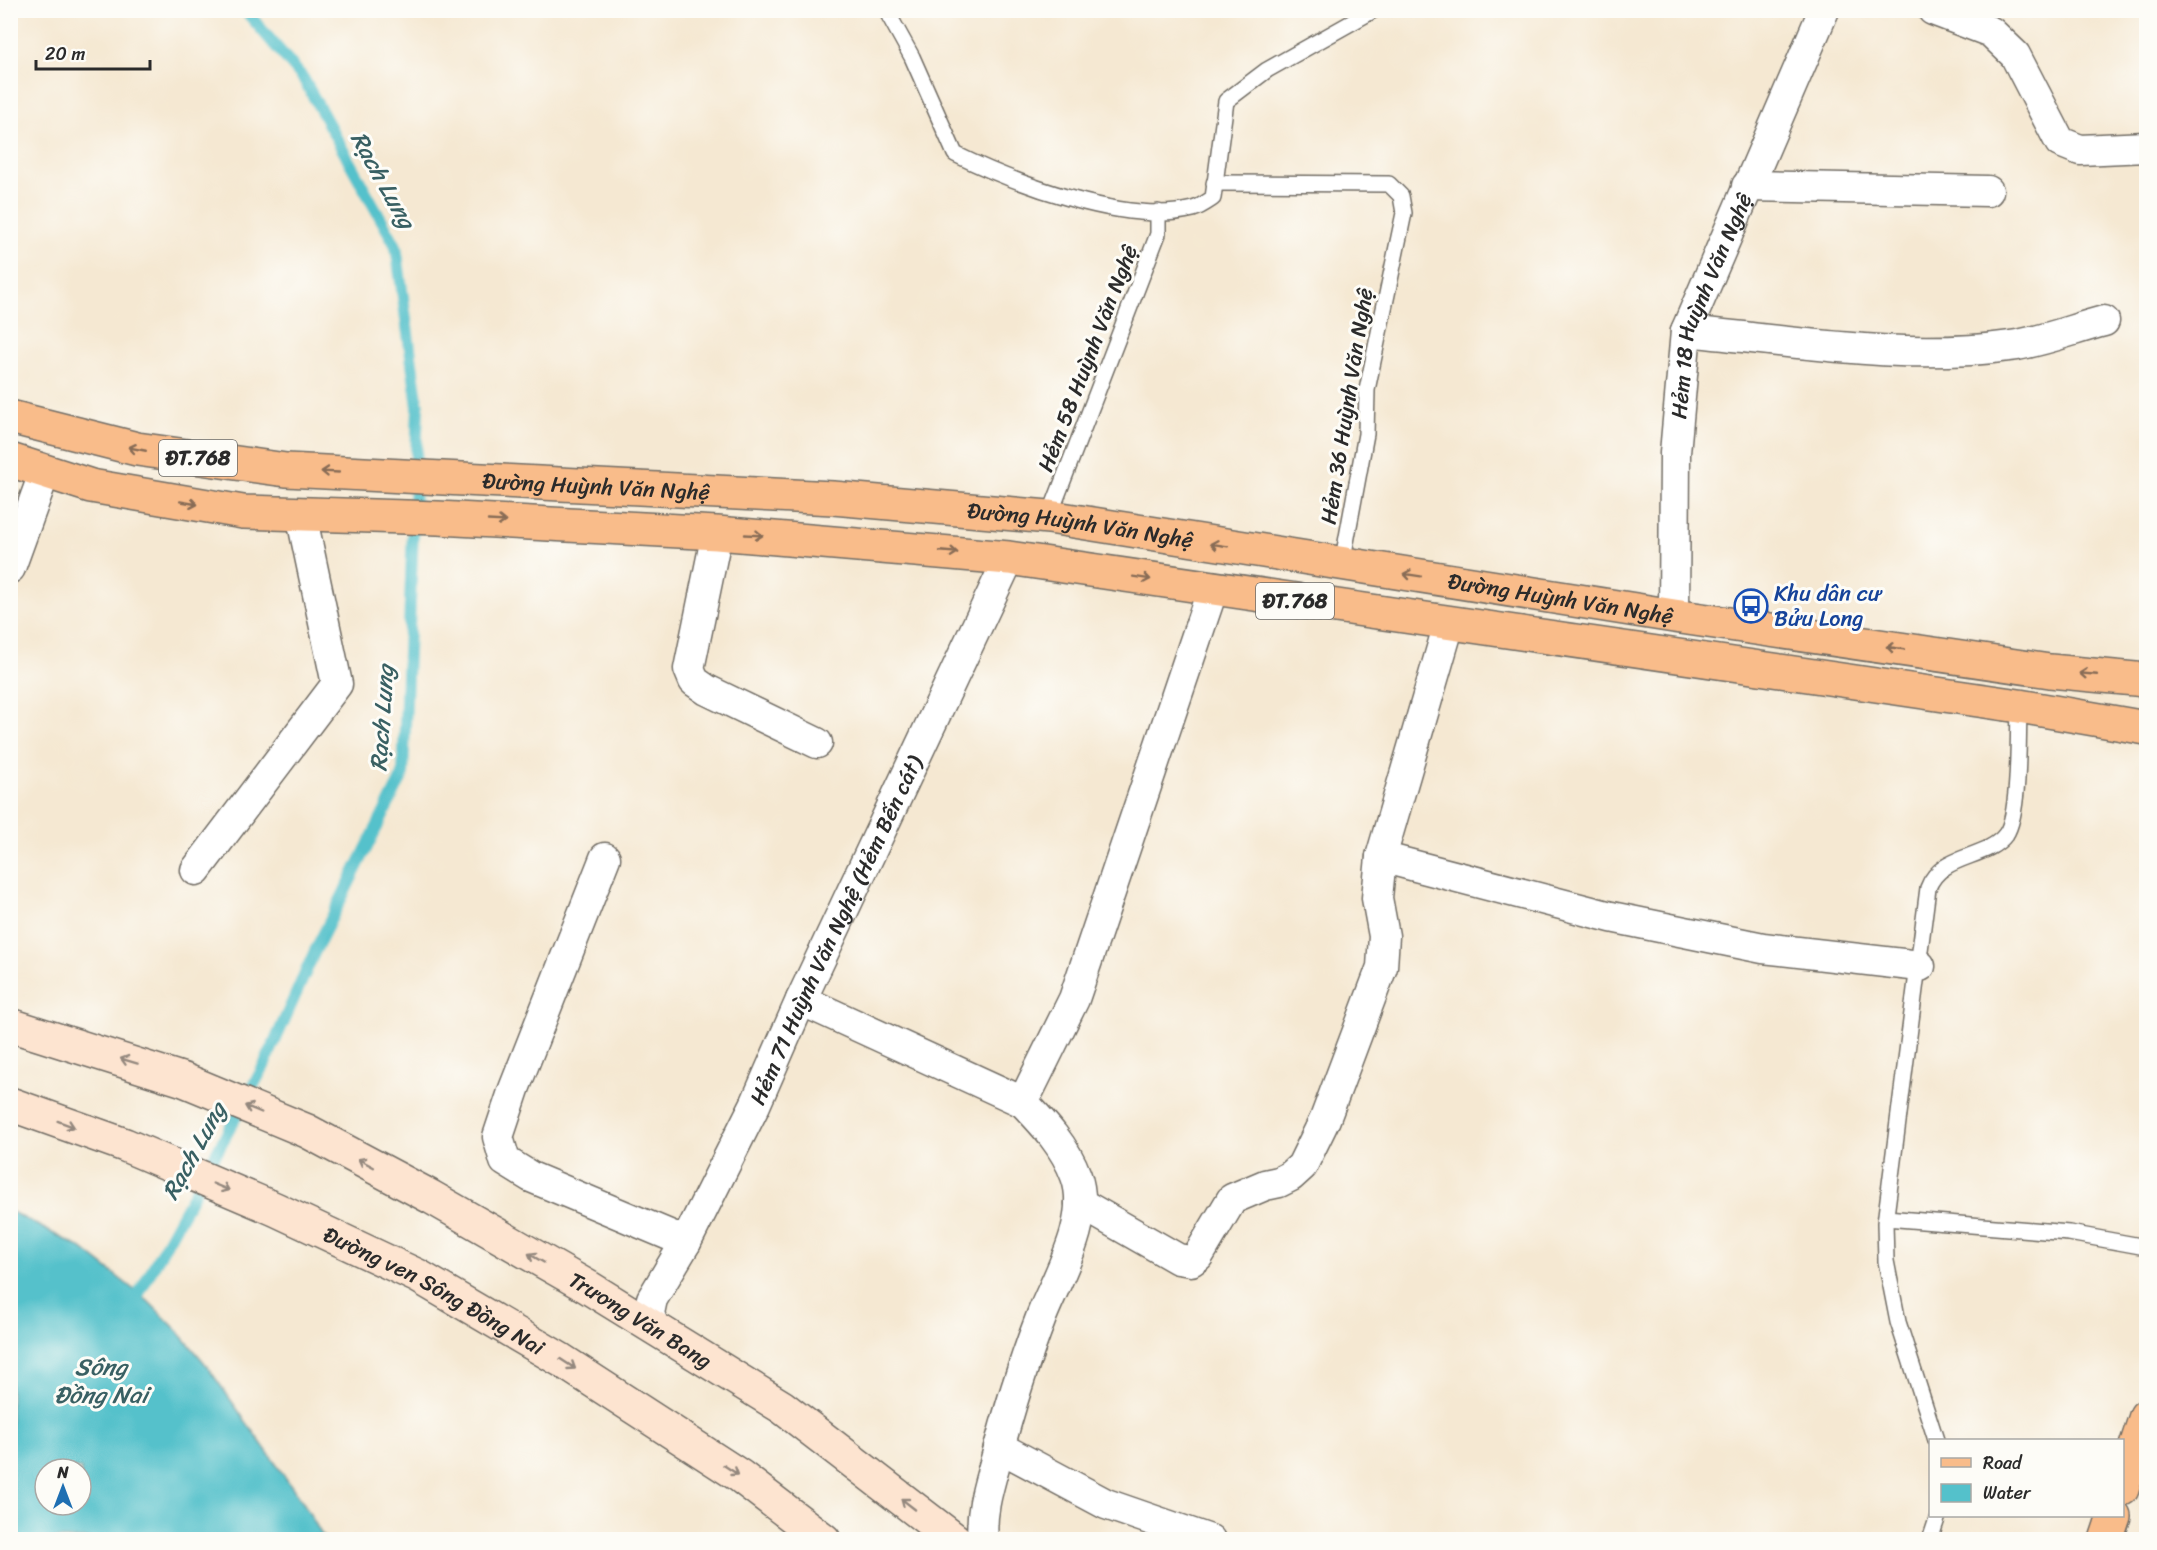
<svg xmlns="http://www.w3.org/2000/svg" width="2157" height="1550" font-family="Sriracha,sans-serif">
  <rect width="100%" height="100%" fill="#fdfcf7"/>
  <filter id="ink" filterUnits="userSpaceOnUse"><feTurbulence type="fractalNoise" baseFrequency=".0167" numOctaves="2"/><feDisplacementMap in="SourceGraphic" scale="12" xChannelSelector="R" yChannelSelector="G"/><feConvolveMatrix kernelMatrix="1 2 1 2 8 2 1 2 1" color-interpolation-filters="sRGB"/></filter>
  <filter id="wash" filterUnits="userSpaceOnUse"><feTurbulence type="fractalNoise" baseFrequency=".008" numOctaves="4" result="noise"/><feDisplacementMap in="SourceGraphic" scale="24" xChannelSelector="R" yChannelSelector="G"/><feGaussianBlur stdDeviation="1.35" result="paint"/><feColorMatrix in="noise" values="0 0 0 0 0 0 0 0 0 0 0 0 0 0 0 0 0 1.4 0 .05"/><feComposite in="paint" operator="in"/></filter>
  <g filter="url(#wash)">
    <rect width="100%" height="100%" fill="#f5e8d2"/>
    <path fill="#54c1cb" stroke="#40767b" stroke-width="1.5" fill-rule="evenodd" d="M10,1211L81,1248L147,1300L177,1330L204,1362L304,1504L324,1539H11ZM45,1469H81V1505H45Z"/>
    <g fill="none" stroke-linecap="round" stroke-linejoin="round">
      <polyline stroke="#54c1cb" stroke-width="12" points="132,1306 264,1066 314,953 403,775 418,407 396,246 303,78 245,10"/>
    </g>
  </g>
  <g filter="url(#ink)">
    <g fill="none" stroke-linecap="round" stroke-linejoin="round">
      <g stroke="#726d65" stroke-width="18">
        <g id="service">
          <path d="M886,10L912,57L955,154C1014,183 1128,226 1193,209C1200,207 1207,202 1213,198L1226,101L1267,70L1374,10"/>
          <polyline points="1214,183 1389,184 1401,196 1404,213 1367,390 1366,434 1342,564"/>
          <polyline points="1049,517 1158,234 1158,212"/>
          <polyline points="1886,1218 2069,1233 2146,1247"/>
          <path d="M1936,1440L1898,1322L1886,1261L1885,1223L1928,888C1941,853 1987,860 2006,834C2020,814 2018,734 2019,706"/>
          <polyline points="1930,1540 1938,1516"/>
        </g>
      </g>
      <g stroke="#726d65" stroke-width="33">
        <g id="minor">
          <polyline points="1933,10 1991,32 2015,55 2060,142 2080,150 2146,147"/>
          <polyline points="1747,186 1988,191"/>
          <path d="M1686,331C1792,341 1904,361 2010,346C2042,342 2073,329 2104,321"/>
          <polyline points="717,533 689,669 694,681 707,690 817,743"/>
          <polyline points="10,568 45,471"/>
          <path id="s1" d="M1674,616L1675,453L1686,331L1824,10"/>
          <polyline points="1381,857 1611,917 1763,948 1920,966"/>
          <polyline points="605,858 514,1089 498,1137 505,1161 531,1177 686,1242"/>
          <polyline points="196,870 337,684 301,514"/>
          <path d="M801,1000L1023,1102C1044,1124 1065,1146 1076,1176C1092,1220 1058,1275 1042,1315C1023,1364 1008,1413 995,1463C988,1488 980,1514 983,1540"/>
          <polyline points="1023,1102 1074,999 1213,588"/>
          <polyline points="1080,1203 1178,1259 1191,1261 1198,1256 1232,1199 1265,1185 1279,1182 1291,1176 1302,1166 1325,1119 1382,967 1384,936 1377,898 1381,857 1449,624"/>
          <path id="s2" d="M669,1336L653,1326L649,1313L652,1299L686,1242L755,1105L801,1000L1009,558"/>
          <polyline points="999,1447 1106,1504 1210,1540"/>
        </g>
      </g>
      <g stroke="#726d65" stroke-width="36">
        <g id="secondary">
          <path id="s3" d="M10,1025L184,1080L307,1131L431,1197L588,1287L782,1407L955,1540"/>
          <path id="s4" d="M10,1104L125,1145L275,1209L418,1276L561,1360L740,1476L824,1540"/>
        </g>
      </g>
      <g stroke="#726d65" stroke-width="36">
        <g id="primary">
          <path id="s5" d="M10,417L137,449L286,470L833,498L1049,517L1674,616L2050,671L2146,680"/>
          <polyline points="10,460 91,486 243,512 438,518 717,533 1009,558 2019,706 2146,728"/>
          <polyline points="2122,1489 2146,1416"/>
          <polyline points="2106,1540 2114,1516"/>
        </g>
      </g>
      <use href="#service" stroke="#fff" stroke-width="15"/>
      <use href="#minor" stroke="#fff" stroke-width="30"/>
      <use href="#secondary" stroke="#fde4d0" stroke-width="33"/>
      <use href="#primary" stroke="#f9bc8a" stroke-width="33"/>
    </g>
    <defs><path id="oneway-shaft" d="M-6 0H5M1.5-3L5.5 0L1.5 3" fill="none" stroke-width="1.6" stroke-linecap="round" stroke-linejoin="round" transform="scale(1.5)"/></defs>
    <g stroke="#886c56">
      <use href="#oneway-shaft" transform="translate(137 449) rotate(-169)"/>
      <use href="#oneway-shaft" transform="translate(330 472) rotate(-177)"/>
      <use href="#oneway-shaft" transform="translate(189 503) rotate(10)"/>
      <use href="#oneway-shaft" transform="translate(497 521) rotate(3)"/>
      <use href="#oneway-shaft" transform="translate(754 535) rotate(3)"/>
      <use href="#oneway-shaft" transform="translate(1219 545) rotate(-171)"/>
      <use href="#oneway-shaft" transform="translate(949 552) rotate(5)"/>
      <use href="#oneway-shaft" transform="translate(1412 575) rotate(-171)"/>
      <use href="#oneway-shaft" transform="translate(1142 578) rotate(9)"/>
      <use href="#oneway-shaft" transform="translate(1895 648) rotate(-172)"/>
      <use href="#oneway-shaft" transform="translate(2088 674) rotate(-175)"/>
    </g>
    <g stroke="#94887e">
      <use href="#oneway-shaft" transform="translate(129 1061) rotate(-163)"/>
      <use href="#oneway-shaft" transform="translate(253 1109) rotate(-157)"/>
      <use href="#oneway-shaft" transform="translate(66 1124) rotate(20)"/>
      <use href="#oneway-shaft" transform="translate(366 1163) rotate(-152)"/>
      <use href="#oneway-shaft" transform="translate(221 1187) rotate(23)"/>
      <use href="#oneway-shaft" transform="translate(536 1258) rotate(-150)"/>
      <use href="#oneway-shaft" transform="translate(568 1364) rotate(33)"/>
      <use href="#oneway-shaft" transform="translate(731 1470) rotate(33)"/>
      <use href="#oneway-shaft" transform="translate(908 1504) rotate(-142)"/>
    </g>
  </g>
  <defs>
    <g id="bus-ring" transform="scale(1.725)"><circle r="9.5" fill="#fdfcf7" stroke="#1a4fb4" stroke-width="1.5"/><path d="M-5-6H5V4H4V6H2V4H-2V6H-4V4H-5ZM-3.5-4V0h7V-4ZM-3.5 1.2v1.5H-2V1.2ZM2 1.2v1.5H3.5V1.2Z" fill="#1a4fb4"/></g>
  </defs>
  <g fill-rule="evenodd">
    <use href="#bus-ring" x="1751" y="606"/>
  </g>
  <g text-anchor="middle" stroke-width="6" stroke-linejoin="round" paint-order="stroke">
    <g fill="#fdfcf7" stroke="#6a6a68" stroke-width="1.5">
      <rect x="159" y="440" width="78" height="36" rx="4.5"/>
      <rect x="1256" y="583" width="78" height="36" rx="4.5"/>
    </g>
    <g font-size="21" font-weight="bold" fill="#2b2b2b">
      <text x="198" y="465">ĐT.768</text>
      <text x="1295" y="608">ĐT.768</text>
    </g>
    <g font-size="22" fill="#2b2b2b" stroke="#fdfcf7">
      <text dy="8" stroke="none"><textPath href="#s1" startOffset="316">Hẻm 18 Huỳnh Văn Nghệ</textPath></text>
      <text transform="translate(1087 358) rotate(-69)" y="8">Hẻm 58 Huỳnh Văn Nghệ</text>
      <text transform="translate(1346 406) rotate(-81)" y="8">Hẻm 36 Huỳnh Văn Nghệ</text>
      <text dy="8" stroke="none"><textPath href="#s5" startOffset="592">Đường Huỳnh Văn Nghệ</textPath></text>
      <text dy="8" stroke="none"><textPath href="#s5" startOffset="1078">Đường Huỳnh Văn Nghệ</textPath></text>
      <text dy="8" stroke="none"><textPath href="#s5" startOffset="1564">Đường Huỳnh Văn Nghệ</textPath></text>
      <text dy="8" stroke="none"><textPath href="#s2" startOffset="459">Hẻm 71 Huỳnh Văn Nghệ (Hẻm Bến cát)</textPath></text>
      <text dy="8" stroke="none"><textPath href="#s4" startOffset="464">Đường ven Sông Đồng Nai</textPath></text>
      <text dy="8" stroke="none"><textPath href="#s3" startOffset="699">Trương Văn Bang</textPath></text>
    </g>
    <g font-size="22" fill="#164399" stroke="#fdfcf7" text-anchor="start">
      <text x="1774" y="601">Khu dân cư<tspan x="1774" dy="25">Bửu Long</tspan></text>
    </g>
    <g font-size="24" font-style="italic" fill="#396063" stroke="#fdfcf7">
      <text transform="translate(383 180) rotate(61)" y="8">Rạch Lung</text>
      <text transform="translate(382 718) rotate(-86)" y="8">Rạch Lung</text>
      <text transform="translate(194 1151) rotate(-61)" y="8">Rạch Lung</text>
      <text x="101" y="1375">Sông<tspan x="101" dy="28">Đồng Nai</tspan></text>
    </g>
  </g>
  <rect width="2157" height="1550" fill="none" stroke="#fdfcf7" stroke-width="36"/>
  <rect x="1929" y="1439" width="195" height="78" fill="#fdfcf7" stroke="#a9a8a5" stroke-width="1.5"/>
  <rect x="1941" y="1458" width="30" height="9" fill="#f9bc8a" stroke="#a9a8a5" stroke-width="1.5"/>
  <text x="1983" y="1469" font-size="18" fill="#2b2b2b">Road</text>
  <rect x="1941" y="1484" width="30" height="18" fill="#54c1cb" stroke="#a9a8a5" stroke-width="1.5"/>
  <text x="1983" y="1499" font-size="18" fill="#2b2b2b">Water</text>
  <g transform="translate(63 1487)"><circle r="28" fill="#fdfcf7" stroke="#a9a8a5" stroke-width="1.5"/>
  <path d="M0-4.5L10 22L0 15L-10 22Z" fill="#1f6fb2"/>
  <text y="-9" font-size="16" font-weight="bold" text-anchor="middle" fill="#2b2b2b">N</text>
  </g>
  <path d="M36 60v9h114v-9" fill="none" stroke="#2b2b2b" stroke-width="3"/>
  <text x="45" y="60" font-size="18" fill="#2b2b2b" stroke="#fdfcf7" stroke-width="4.5" paint-order="stroke">20 m</text>
</svg>
